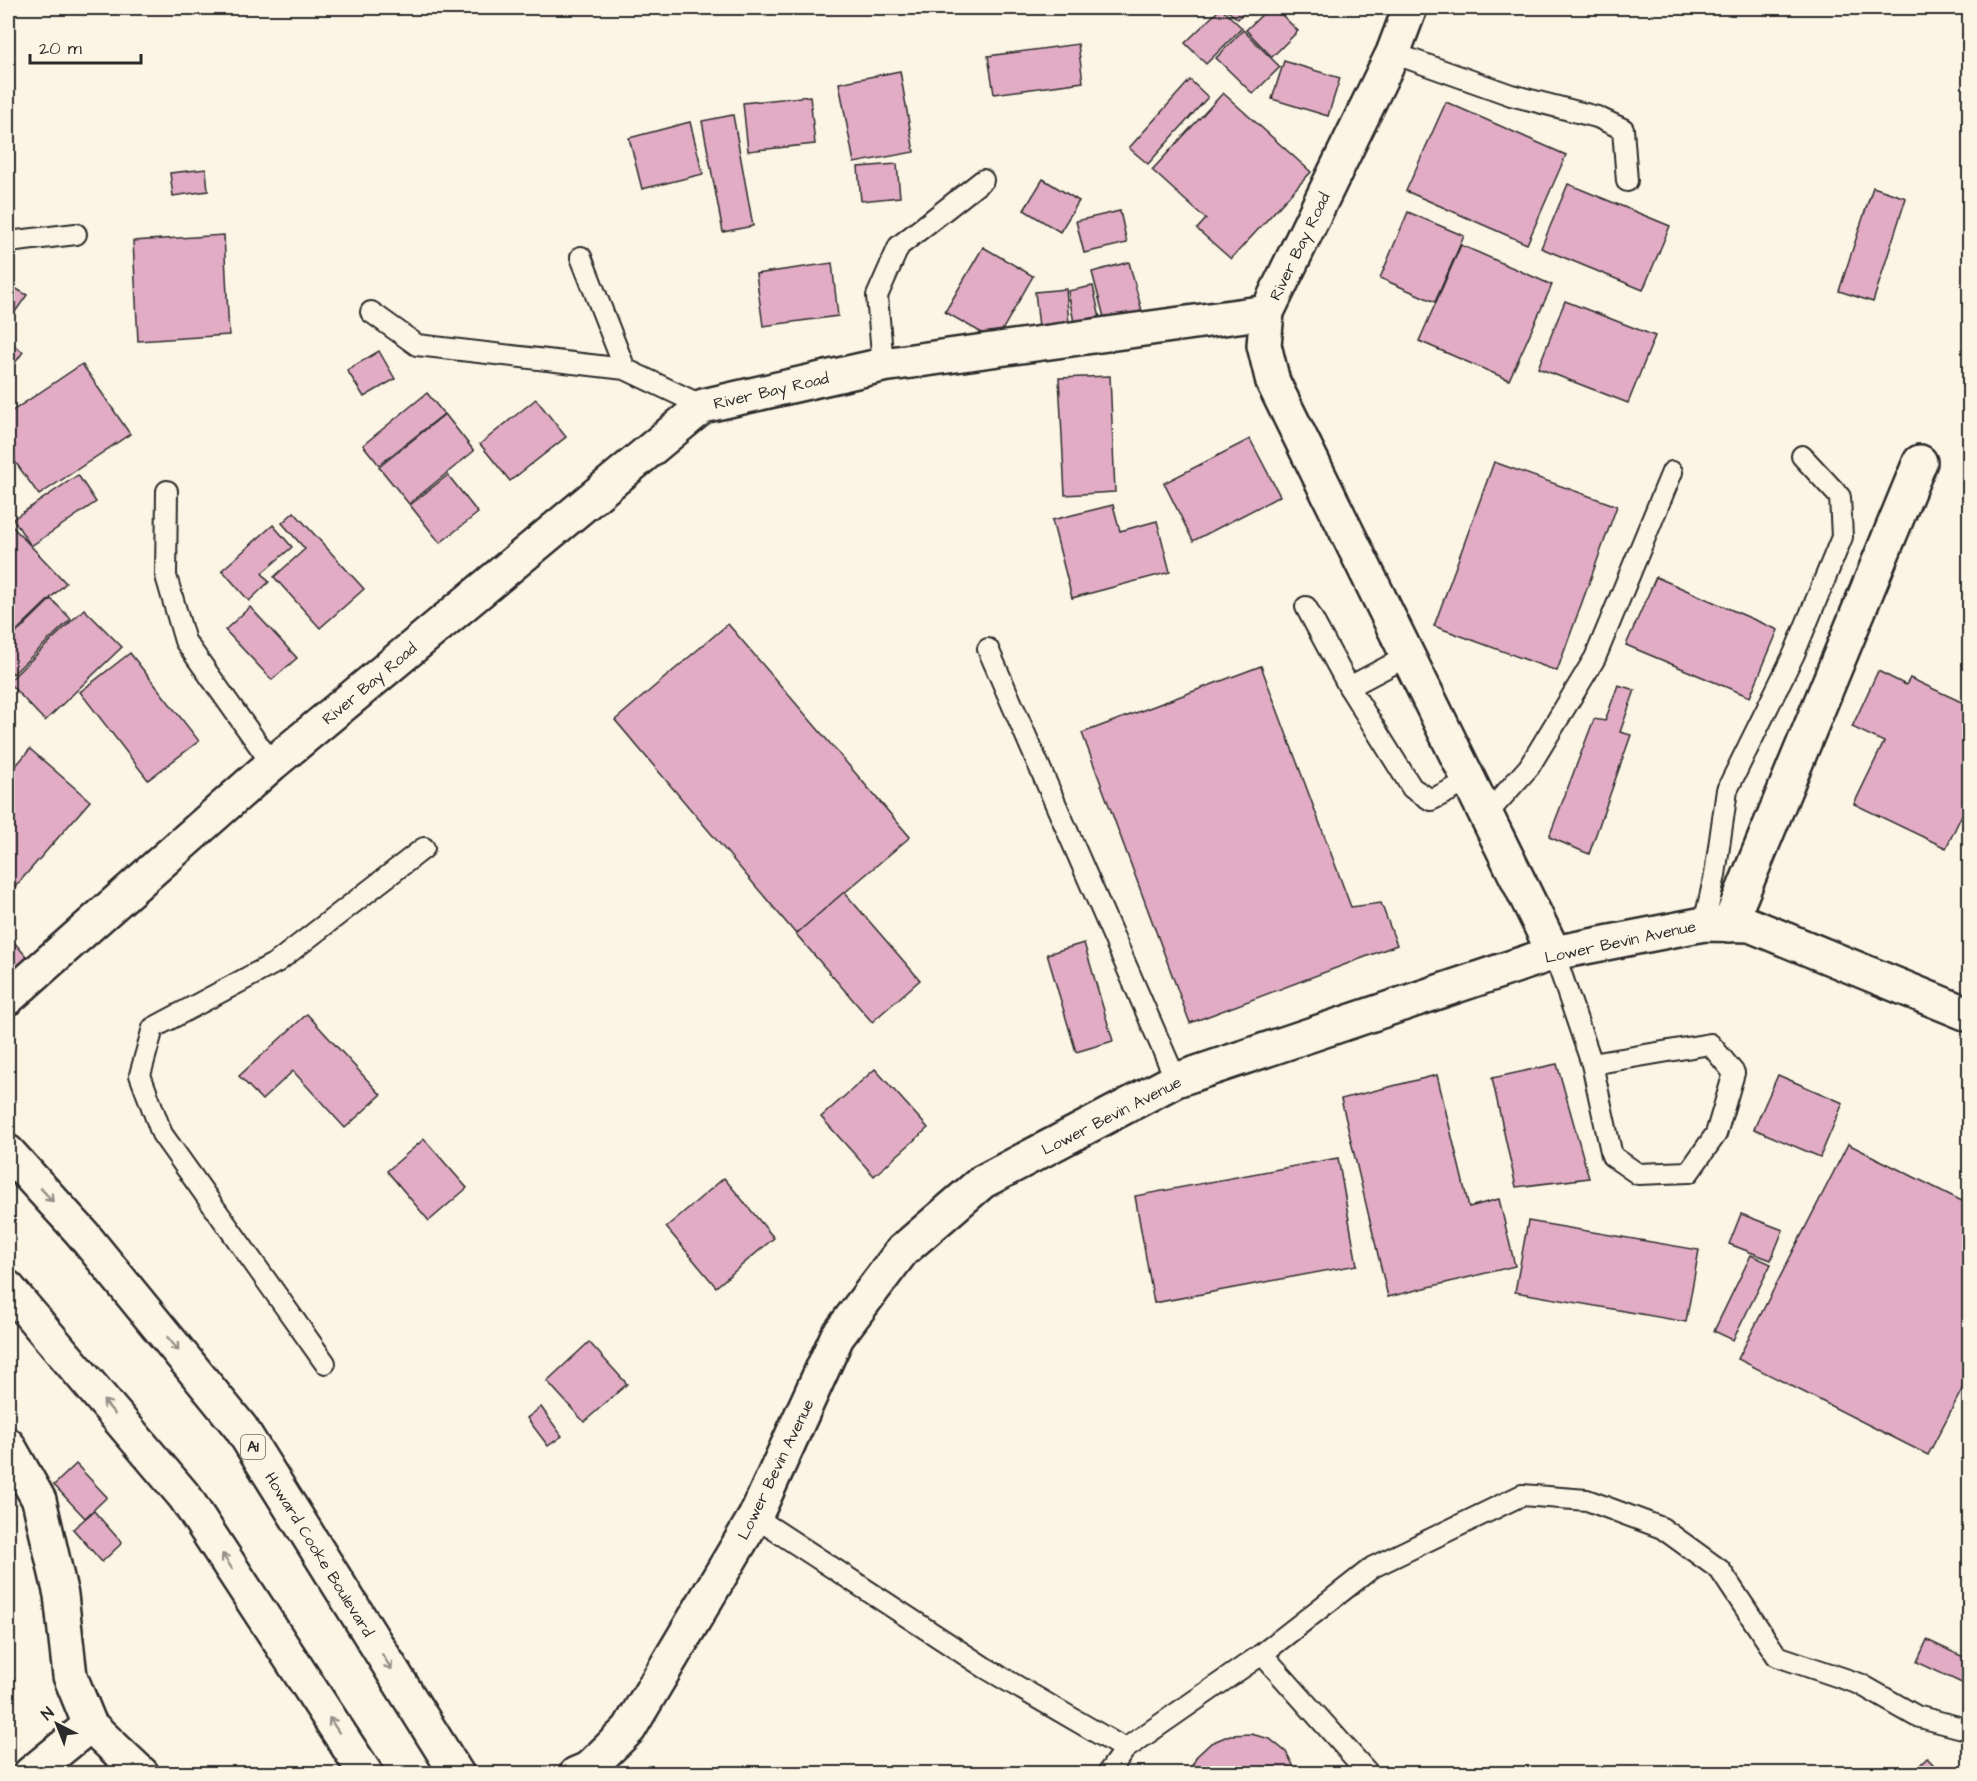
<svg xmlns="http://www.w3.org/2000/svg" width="1977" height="1781" font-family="'Architects Daughter',sans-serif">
  <rect width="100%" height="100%" fill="#fcf5e5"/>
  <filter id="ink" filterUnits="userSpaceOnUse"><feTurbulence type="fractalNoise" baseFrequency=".0167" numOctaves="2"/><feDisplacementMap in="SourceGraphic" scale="12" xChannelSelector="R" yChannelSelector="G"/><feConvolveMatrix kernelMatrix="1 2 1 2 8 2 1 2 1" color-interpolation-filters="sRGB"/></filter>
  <g filter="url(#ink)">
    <g fill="#e1acc4" stroke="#2b2b2b" stroke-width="1.5">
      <polygon points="1221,8 1242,28 1206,64 1185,43"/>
      <polygon points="1224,8 1247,8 1238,19"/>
      <polygon points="1269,8 1275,8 1298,31 1272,57 1246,30"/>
      <polygon points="1243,30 1280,67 1253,94 1216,58"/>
      <polygon points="1078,44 1083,82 994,94 988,56"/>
      <polygon points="1284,61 1340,78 1328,116 1272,99"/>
      <polygon points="900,71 914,152 854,163 839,83"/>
      <polygon points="1190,80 1208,97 1148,164 1129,148"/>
      <polygon points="1223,93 1311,172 1231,259 1197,229 1206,219 1152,170"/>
      <polygon points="810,96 815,144 748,151 743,103"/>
      <polygon points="1446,102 1566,155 1527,244 1406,191"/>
      <polygon points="733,115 753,226 723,232 702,121"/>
      <polygon points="690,122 703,174 642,189 629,138"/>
      <polygon points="897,164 900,197 861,201 858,167"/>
      <polygon points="206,169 208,191 173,196 170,173"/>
      <polygon points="1043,179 1079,201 1060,232 1024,210"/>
      <polygon points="1568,184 1670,226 1643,290 1541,248"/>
      <polygon points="1873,187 1906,198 1873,302 1839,291"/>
      <polygon points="1120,211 1127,243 1084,253 1076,221"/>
      <polygon points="1408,212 1464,236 1435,302 1380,278"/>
      <polygon points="224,235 229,335 138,341 133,241"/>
      <polygon points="1461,245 1552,285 1509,380 1419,341"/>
      <polygon points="983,247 1033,276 996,341 945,312"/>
      <polygon points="1129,262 1142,311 1105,321 1092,272"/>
      <polygon points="832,263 838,316 763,326 756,274"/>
      <polygon points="8,284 27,295 8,322"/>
      <polygon points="1093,286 1101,323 1075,328 1068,291"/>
      <polygon points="1066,289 1069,324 1039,327 1035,292"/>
      <polygon points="1565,301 1655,336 1628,403 1538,368"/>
      <polygon points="8,341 23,352 8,373"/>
      <polygon points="379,351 395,379 364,397 347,370"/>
      <polygon points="82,364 130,434 39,495 8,452 8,414"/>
      <polygon points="1110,376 1115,492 1065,495 1059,378"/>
      <polygon points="427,393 444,414 379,465 363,445"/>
      <polygon points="536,399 566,437 510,481 480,444"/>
      <polygon points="445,414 474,451 409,504 379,467"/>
      <polygon points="1250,439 1280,496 1193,541 1164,483"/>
      <polygon points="1494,462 1617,506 1557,671 1434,626"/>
      <polygon points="78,475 96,502 31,546 13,519"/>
      <polygon points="448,475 478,513 440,543 410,505"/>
      <polygon points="1113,505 1120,531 1157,521 1170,572 1072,598 1052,520"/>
      <polygon points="294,512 364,589 320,628 274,577 305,549 282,523"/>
      <polygon points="8,522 66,583 8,639"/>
      <polygon points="273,525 292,547 262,573 269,582 249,601 222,570"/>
      <polygon points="1656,577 1778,630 1750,697 1626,645"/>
      <polygon points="51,599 71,619 13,674 8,668 8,641"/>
      <polygon points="250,607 297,658 272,680 225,630"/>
      <polygon points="84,609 122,647 45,721 8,682"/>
      <polygon points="728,624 910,837 796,934 615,720"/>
      <polygon points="130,653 199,741 148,780 80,692"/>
      <polygon points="1261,666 1351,907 1381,903 1397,945 1190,1023 1082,733"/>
      <polygon points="1878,671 1906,685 1910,678 1970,706 1970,798 1946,848 1854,804 1884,742 1852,727"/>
      <polygon points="1618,685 1635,690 1620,732 1631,735 1589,854 1549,837 1594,719 1605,721"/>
      <polygon points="30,749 90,801 8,895 8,775"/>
      <polygon points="844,892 920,980 872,1022 796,934"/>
      <polygon points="8,935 31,962 8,983"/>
      <polygon points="1084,943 1113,1041 1076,1052 1047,954"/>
      <polygon points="307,1014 381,1095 345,1128 293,1071 262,1100 239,1076"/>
      <polygon points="1557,1064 1589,1178 1516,1187 1492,1078"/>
      <polygon points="875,1069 928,1128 874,1176 821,1117"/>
      <polygon points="1437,1075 1469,1207 1499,1199 1515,1266 1388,1297 1341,1099"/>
      <polygon points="1778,1075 1843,1103 1820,1157 1754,1129"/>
      <polygon points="424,1139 467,1188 429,1221 387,1171"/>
      <polygon points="1848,1144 1970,1205 1970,1374 1928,1455 1738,1359"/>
      <polygon points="1338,1158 1357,1265 1154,1303 1135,1196"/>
      <polygon points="724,1178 774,1238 716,1287 666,1227"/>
      <polygon points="1741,1214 1783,1230 1771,1260 1729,1244"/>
      <polygon points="1528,1221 1699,1250 1686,1322 1515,1292"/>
      <polygon points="1751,1255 1771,1264 1733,1340 1714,1331"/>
      <polygon points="589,1342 627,1384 584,1422 547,1381"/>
      <polygon points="541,1407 562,1436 548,1446 527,1418"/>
      <polygon points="76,1464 107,1497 85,1518 54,1485"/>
      <polygon points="94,1511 122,1543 102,1562 73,1529"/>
      <polygon points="1927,1640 1970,1660 1970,1677 1966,1685 1917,1662"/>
      <polygon points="1251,1734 1270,1739 1286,1752 1298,1774 1188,1774 1197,1756 1211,1743 1230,1735"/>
      <polygon points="1927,1758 1943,1774 1911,1774"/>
    </g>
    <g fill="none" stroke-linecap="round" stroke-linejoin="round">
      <g stroke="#2b2b2b" stroke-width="24">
        <g id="lane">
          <polyline points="1393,53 1511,95 1597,117 1623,129 1627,181"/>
          <polyline points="8,242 76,234"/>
          <polyline points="581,257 625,369"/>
          <polyline points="371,312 417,345 625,369 703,406"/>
          <polyline points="883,365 877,296 899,246 983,180"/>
          <polyline points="167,491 166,576 185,641 272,764"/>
          <polyline points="1306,607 1349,687"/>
          <polyline points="988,649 1176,1080"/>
          <polyline points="1408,656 1349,687 1412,788 1431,800 1469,781"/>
          <polyline points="1486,815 1529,767 1595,658 1672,472"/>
          <polyline points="1704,924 1715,875 1727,790 1794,654 1842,537 1840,497 1802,456"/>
          <polyline points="1554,953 1592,1064 1612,1156 1638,1174 1689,1172 1716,1134 1734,1073 1710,1044 1592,1064"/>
          <polyline points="325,1363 162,1134 140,1075 153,1028 277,962 424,848"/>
          <polyline points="755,1517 984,1667 1125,1749"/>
          <polyline points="1262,1654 1369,1774"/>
          <polyline points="1107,1774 1125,1749 1262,1654 1373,1567 1522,1495 1587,1500 1662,1528 1720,1570 1777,1656 1860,1684 1916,1716 1970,1730"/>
        </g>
      </g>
      <g stroke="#2b2b2b" stroke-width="38">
        <g id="street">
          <polyline points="1410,8 1393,53 1267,312 1264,345 1273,382 1554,953"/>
          <polyline points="1729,925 1920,462"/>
          <polyline points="8,998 272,764 703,406 883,365 1267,312"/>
          <polyline points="8,1445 39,1500 61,1595 70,1676 90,1725 142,1774"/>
          <polyline points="30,1774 90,1725"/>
          <polyline points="576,1774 588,1769 629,1729 755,1517 837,1337 902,1251 982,1182 1176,1080 1554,953 1704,924 1750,925 1970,1015"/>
        </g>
      </g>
      <g stroke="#2b2b2b" stroke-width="38">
        <g id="primary">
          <polyline points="8,1152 81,1232 241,1428 457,1774"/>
          <polyline points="8,1288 185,1497 366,1774"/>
        </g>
      </g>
      <use href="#lane" stroke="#fcf5e5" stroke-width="20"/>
      <use href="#street" stroke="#fcf5e5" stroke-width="33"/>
      <use href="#primary" stroke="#fcf5e5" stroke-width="33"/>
    </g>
    <defs><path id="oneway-shaft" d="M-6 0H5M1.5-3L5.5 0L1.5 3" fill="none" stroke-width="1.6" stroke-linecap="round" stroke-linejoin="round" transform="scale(1.5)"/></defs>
    <g stroke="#949088">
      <use href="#oneway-shaft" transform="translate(47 1195) rotate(47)"/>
      <use href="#oneway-shaft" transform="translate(173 1344) rotate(51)"/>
      <use href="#oneway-shaft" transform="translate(109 1407) rotate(-130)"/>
      <use href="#oneway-shaft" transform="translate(227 1561) rotate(-123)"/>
      <use href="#oneway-shaft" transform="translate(387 1662) rotate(58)"/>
      <use href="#oneway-shaft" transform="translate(334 1725) rotate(-123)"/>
    </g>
  </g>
  <g text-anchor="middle" stroke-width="4.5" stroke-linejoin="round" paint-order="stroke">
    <rect fill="#fcf5e5" stroke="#6a6863" stroke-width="1.5" x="241" y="1435" width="24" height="24" rx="4.5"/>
    <g font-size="15" font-weight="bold" fill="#2b2b2b">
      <text x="253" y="1452">A1</text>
    </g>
    <g font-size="16" fill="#2b2b2b" stroke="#fcf5e5">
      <text transform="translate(1299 246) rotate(-64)" y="6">River Bay Road</text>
      <text transform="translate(771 390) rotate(-13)" y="6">River Bay Road</text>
      <text transform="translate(369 683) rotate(-40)" y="6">River Bay Road</text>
      <text transform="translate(1620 941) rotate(-12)" y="6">Lower Bevin Avenue</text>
      <text transform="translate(1111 1115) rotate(-27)" y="6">Lower Bevin Avenue</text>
      <text transform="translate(775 1469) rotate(-64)" y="6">Lower Bevin Avenue</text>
      <text transform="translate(320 1554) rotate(58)" y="6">Howard Cooke Boulevard</text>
    </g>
  </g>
  <rect width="1977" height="1781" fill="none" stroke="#fcf5e5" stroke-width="30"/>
  <rect x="15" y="15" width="1947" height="1751" fill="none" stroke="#2b2b2b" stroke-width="2" filter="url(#ink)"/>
  <g transform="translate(57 1724) rotate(318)" stroke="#fcf5e5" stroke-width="4.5" paint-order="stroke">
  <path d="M0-4.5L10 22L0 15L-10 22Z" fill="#2b2b2b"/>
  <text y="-9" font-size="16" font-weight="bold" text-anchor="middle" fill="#2b2b2b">N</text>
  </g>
  <path d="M30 54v9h111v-9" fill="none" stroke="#2b2b2b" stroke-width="3"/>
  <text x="39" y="54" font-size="18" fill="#2b2b2b" stroke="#fcf5e5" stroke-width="4.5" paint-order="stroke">20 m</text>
</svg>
